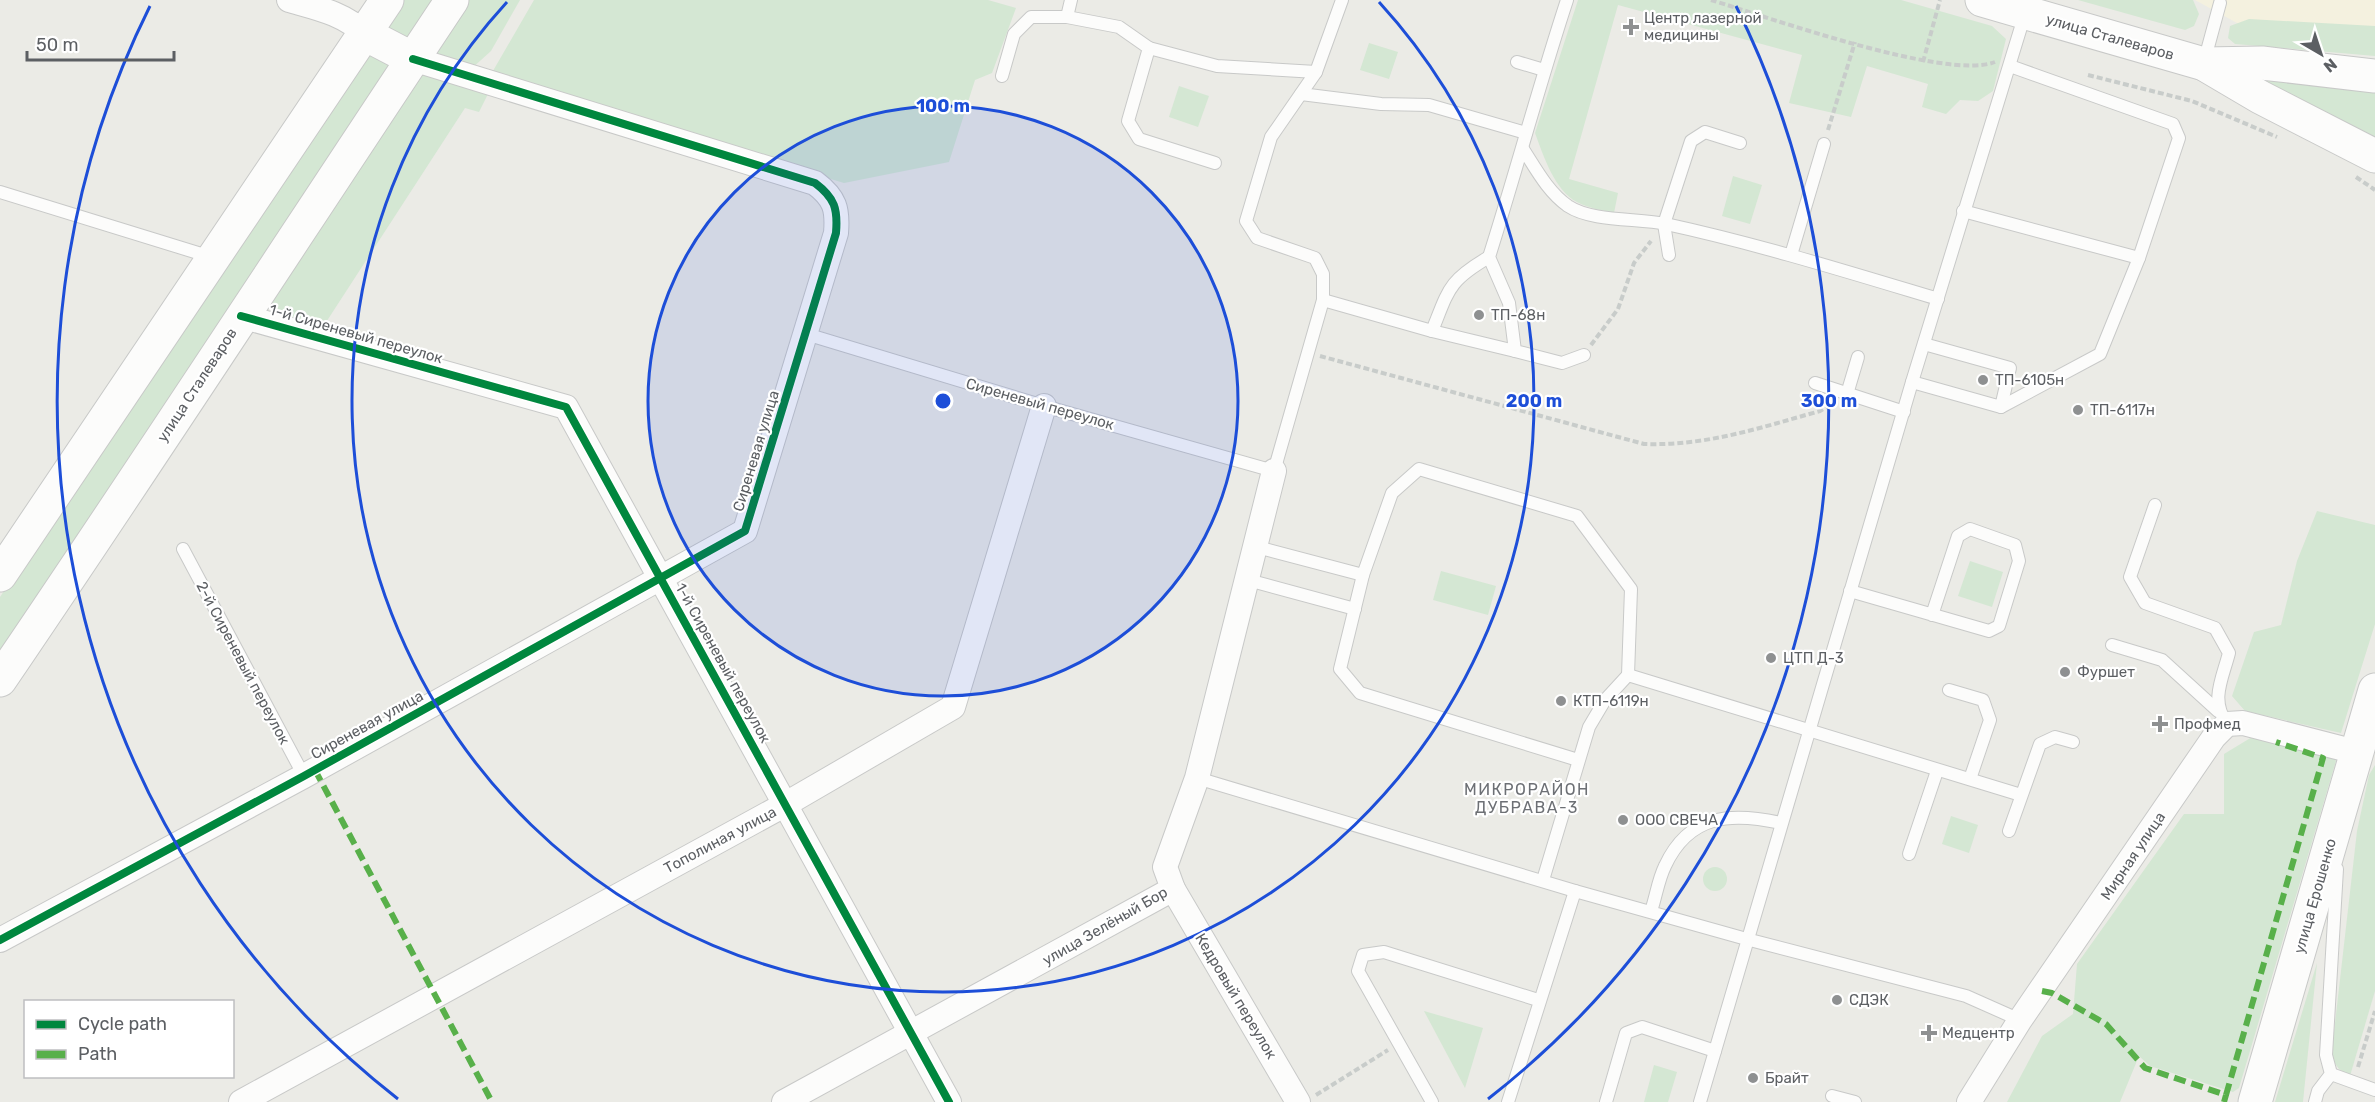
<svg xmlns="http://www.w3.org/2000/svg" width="2375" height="1102" font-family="Rubik,sans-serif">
  <rect width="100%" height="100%" fill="#ebebe6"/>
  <polygon fill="#f4f1df" points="2195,0 2375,0 2375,37 2248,29"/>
  <g fill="#d4e7d3">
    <polygon points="400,0 437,0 409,44 383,27"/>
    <polygon points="467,0 520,0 491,51 470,70 437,55 439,42"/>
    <polygon points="534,0 988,0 1016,8 992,73 975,80 949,162 844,183 490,76"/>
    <path d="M1578,0H1901L1992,26L2006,39L1993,91L1978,101L1960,100L1946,114L1922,107L1928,84L1867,66L1851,117L1789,103L1802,55L1618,5L1569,179L1618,193L1614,213C1602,210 1587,208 1577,202C1555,191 1543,155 1535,133Z"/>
    <polygon points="2078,0 2193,0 2199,14 2194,26 2185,30"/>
    <polygon points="2249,19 2375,26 2375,56 2235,44 2228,38 2230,26"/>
    <polygon points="1369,43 1398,52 1389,79 1360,70"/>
    <polygon points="375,50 388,57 389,73 0,660 0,597 360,57"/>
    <polygon points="421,72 490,90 479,112 465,108 321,330 280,317 272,301"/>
    <polygon points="2253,78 2375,89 2375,140"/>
    <polygon points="1179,86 1209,96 1198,127 1169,117"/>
    <polygon points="1733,176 1762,185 1750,224 1722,216"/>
    <polygon points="2317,511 2375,525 2375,624 2341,733 2245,711 2232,696 2254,632 2281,625 2297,561"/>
    <polygon points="1970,561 2003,572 1992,607 1958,596"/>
    <polygon points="1441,571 1496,586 1488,615 1433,600"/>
    <polygon points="2257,734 2329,752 2336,761 2239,1088 2233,1092 2150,1066 2139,1056 2120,1102 2007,1102 2042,1036 2073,1014 2077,964 2184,814 2224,814 2224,754"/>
    <polygon points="2375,765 2375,991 2350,1076 2339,1069 2331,1058 2357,831 2369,775"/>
    <polygon points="1951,816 1978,825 1969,853 1942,844"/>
    <circle cx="1715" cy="879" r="12"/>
    <polygon points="2317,963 2303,1102 2275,1102"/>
    <polygon points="1424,1011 1483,1028 1465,1088"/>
    <polygon points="1654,1065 1677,1072 1668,1102 1644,1102"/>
  </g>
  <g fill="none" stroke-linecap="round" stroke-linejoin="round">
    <g stroke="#c8c9c8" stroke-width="14">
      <g id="lane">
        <path d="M1567,0C1539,85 1516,172 1489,257L1509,303L1515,351L1562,363L1584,355"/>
        <polyline points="1067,17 1119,27 1149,48 1128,121 1139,139 1215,163"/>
        <polyline points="1149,48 1217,66 1316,72 1342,0"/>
        <polyline points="1517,62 1544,70"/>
        <polyline points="2204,62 2220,3"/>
        <polyline points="1002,76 1014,34 1031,17 1067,17 1071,0"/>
        <polyline points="1301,94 1381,104 1429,105 1526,133"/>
        <path d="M1523,149C1536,169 1548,192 1568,206C1592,222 1638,218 1666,224C1758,244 1848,272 1938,299"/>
        <polyline points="0,192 211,257"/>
        <polyline points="1963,211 2139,258"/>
        <polyline points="1669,255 1664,224 1691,141 1705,132 1740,143"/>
        <polyline points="1791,255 1824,144"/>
        <path d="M1489,257C1448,281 1449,289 1432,331L1515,351"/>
        <polyline points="1323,300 1432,331"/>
        <polyline points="806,334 1044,406 1274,471 1323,300 1323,274 1315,258 1257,238 1246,221 1271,137 1316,72"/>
        <polyline points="1912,382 2001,407 2010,368 1924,344"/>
        <polyline points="1815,383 1904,412"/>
        <polyline points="1847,394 1858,357"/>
        <polyline points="2001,407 2100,354 2139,258 2179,138 2173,124 2010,66"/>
        <path d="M2155,505L2130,577L2145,603L2215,628L2229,653C2222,680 2210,700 2227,724"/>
        <polyline points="1257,547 1363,575 1392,493 1419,469 1577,516 1631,589 1628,675"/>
        <polyline points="183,549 304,776"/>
        <polyline points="1363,575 1340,669 1360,693 1578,760"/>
        <polyline points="1248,580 1355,609"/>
        <polyline points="1850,591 1989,631 1999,626 2019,561 2015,545 1970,529 1958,536 1932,615"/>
        <polyline points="2112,645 2162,660 2218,711"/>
        <polyline points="1949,690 1983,700 1990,720 1970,779"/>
        <polyline points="1197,778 1575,891 1750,940 1966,996 2020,1020"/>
        <polyline points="2009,831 2040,744 2055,737 2073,742"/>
        <polyline points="1909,854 1937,771"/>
        <polyline points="1543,880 1589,727 1605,700 1628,675 2021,795"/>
        <path d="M1651,911C1656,897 1658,880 1665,866C1689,814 1731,812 1781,823"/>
        <polyline points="2331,1074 2375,1090"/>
        <polyline points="1832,1096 1855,1102"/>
        <polyline points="1432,1102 1358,971 1363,955 1384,952 1538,1000"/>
        <polyline points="1508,1102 1575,891"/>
        <polyline points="1606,1102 1626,1033 1642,1027 1715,1051"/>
        <polyline points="1700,1102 1912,382 2025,14"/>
        <polyline points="2315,1102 2318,1091 2331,1074 2326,1055 2337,869"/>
      </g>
    </g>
    <g stroke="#c8c9c8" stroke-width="26">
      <g id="street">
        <path d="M289,0C317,8 343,13 365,34"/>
        <polyline points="241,316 566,407 949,1102"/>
        <polyline points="1173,889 1298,1102"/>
        <path d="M0,940L304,776L745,531L836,233C838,209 835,198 815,183L413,59"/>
        <polyline points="241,1102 786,804 953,707 1044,406"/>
        <polyline points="784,1102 1173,889 1165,867 1197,778 1274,471"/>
        <polyline points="1969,1102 2020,1020 2214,737 2227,724 2243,723 2356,752"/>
      </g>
    </g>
    <g stroke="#c8c9c8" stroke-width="35">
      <g id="secondary">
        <polyline points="1982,0 2204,64 2260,97 2375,156"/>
        <polyline points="365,34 413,59"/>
        <polyline points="2204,64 2262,63 2375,76"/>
        <polyline points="0,575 387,0"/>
        <path d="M0,680C153,455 301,227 452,0"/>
        <polyline points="2255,1102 2375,690"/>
      </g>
    </g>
    <g stroke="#c8ccca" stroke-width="4" stroke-dasharray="6 3" stroke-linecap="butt">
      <path d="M1711,0C1768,17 1946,81 1995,62"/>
      <polyline points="1923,62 1940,0"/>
      <polyline points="2088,75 2192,101 2277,137"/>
      <polyline points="1828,130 1855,42"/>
      <polyline points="2356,177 2375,190"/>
      <polyline points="1591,345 1618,309 1634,263 1651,241"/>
      <path d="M1320,356L1644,444C1707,446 1759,428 1820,411L1832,404"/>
      <polyline points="2358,1067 2375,1011"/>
      <polyline points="1316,1095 1388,1050"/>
    </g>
    <use href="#lane" stroke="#fcfcfb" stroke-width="12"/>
    <use href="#street" stroke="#fcfcfb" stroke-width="24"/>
    <use href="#secondary" stroke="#fcfcfb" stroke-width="33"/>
    <g stroke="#58b04a" stroke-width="6" stroke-dasharray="12 6" stroke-linecap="butt">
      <polyline points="315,770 492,1102"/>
      <polyline points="2042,991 2052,993 2106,1024 2145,1068 2226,1095 2224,1102"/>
      <polyline points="2226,1095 2323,758 2276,742"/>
    </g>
    <g stroke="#fff" stroke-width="11">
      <g id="cycleway">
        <polyline points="241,316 566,407 949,1102"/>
        <path d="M0,940L304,776L745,531L836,233C838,209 835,198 815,183L413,59"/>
      </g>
    </g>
    <use href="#cycleway" stroke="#00873e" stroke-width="8"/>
  </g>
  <circle cx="943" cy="401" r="295" fill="#1d4ed8" fill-opacity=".12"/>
  <g fill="none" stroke="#1d4ed8" stroke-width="3">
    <circle cx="943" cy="401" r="295"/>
    <path d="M1379 2A591 591 0 1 1 507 2"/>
    <path d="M398 1099A886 886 0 0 1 150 6M1736 6A886 886 0 0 1 1488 1099"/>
  </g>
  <g fill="#8e9091" stroke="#fff" stroke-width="2">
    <path d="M1628 18h6v6h6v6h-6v6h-6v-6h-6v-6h6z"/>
    <circle cx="1479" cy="315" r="6"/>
    <circle cx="1983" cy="380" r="6"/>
    <circle cx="2078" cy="410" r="6"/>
    <circle cx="1771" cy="658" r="6"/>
    <circle cx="2065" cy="672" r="6"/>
    <circle cx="1561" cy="701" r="6"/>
    <path d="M2157 715h6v6h6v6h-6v6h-6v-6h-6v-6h6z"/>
    <circle cx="1623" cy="820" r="6"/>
    <circle cx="1837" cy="1000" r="6"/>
    <path d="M1926 1024h6v6h6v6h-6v6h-6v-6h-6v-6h6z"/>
    <circle cx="1753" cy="1078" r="6"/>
  </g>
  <g text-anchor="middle" stroke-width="4.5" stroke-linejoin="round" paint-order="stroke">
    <g font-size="15" fill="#5c5f63" stroke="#fff" text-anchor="start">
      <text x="1644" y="23">Центр лазерной<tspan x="1644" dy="17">медицины</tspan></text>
      <text x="1491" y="320">ТП-68н</text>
      <text x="1995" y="385">ТП-6105н</text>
      <text x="2090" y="415">ТП-6117н</text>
      <text x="1783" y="663">ЦТП Д-3</text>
      <text x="2077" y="677">Фуршет</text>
      <text x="1573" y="706">КТП-6119н</text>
      <text x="2174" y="729">Профмед</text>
      <text x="1635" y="825">ООО СВЕЧА</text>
      <text x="1849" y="1005">СДЭК</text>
      <text x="1942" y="1038">Медцентр</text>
      <text x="1765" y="1083">Брайт</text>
    </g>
    <g font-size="15" fill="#5c5f63" stroke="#fff">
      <text transform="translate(2110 37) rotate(16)" y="5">улица Сталеваров</text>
      <text transform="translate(356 334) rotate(16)" y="5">1-й Сиреневый переулок</text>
      <text transform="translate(197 385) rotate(-57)" y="5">улица Сталеваров</text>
      <text transform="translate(1040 404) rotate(16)" y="5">Сиреневый переулок</text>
      <text transform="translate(756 451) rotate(-73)" y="5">Сиреневая улица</text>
      <text transform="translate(243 663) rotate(62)" y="5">2-й Сиреневый переулок</text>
      <text transform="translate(723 663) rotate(61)" y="5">1-й Сиреневый переулок</text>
      <text transform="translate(367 725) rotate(-29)" y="5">Сиреневая улица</text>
      <text transform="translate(720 840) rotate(-28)" y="5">Тополиная улица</text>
      <text transform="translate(2133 856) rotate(-56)" y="5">Мирная улица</text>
      <text transform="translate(2315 896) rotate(-74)" y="5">улица Ерошенко</text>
      <text transform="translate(1105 926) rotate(-30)" y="5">улица Зелёный Бор</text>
      <text transform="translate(1236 996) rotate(59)" y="5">Кедровый переулок</text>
    </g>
    <g font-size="16" letter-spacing="1.5" fill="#6d7075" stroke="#fff">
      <text x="1527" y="795">МИКРОРАЙОН<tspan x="1527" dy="18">ДУБРАВА-3</tspan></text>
    </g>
  </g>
  <circle cx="943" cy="401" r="9" fill="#1d4ed8" stroke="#fff" stroke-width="3"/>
  <g font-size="18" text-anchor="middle" font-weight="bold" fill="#1d4ed8" stroke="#fff" stroke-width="4.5" stroke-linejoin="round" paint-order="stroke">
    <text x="943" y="112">100 m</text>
    <text x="1534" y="407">200 m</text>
    <text x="1829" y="407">300 m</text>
  </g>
  <rect x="24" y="1000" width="210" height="78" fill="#ffffff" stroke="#bebfc1" stroke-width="1.5"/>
  <rect x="36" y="1020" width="30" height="9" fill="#00873e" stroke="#bebfc1" stroke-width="1.5"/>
  <text x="78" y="1030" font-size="18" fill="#5c5f63">Cycle path</text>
  <rect x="36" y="1050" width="30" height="9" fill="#58b04a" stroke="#bebfc1" stroke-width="1.5"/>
  <text x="78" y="1060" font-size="18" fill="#5c5f63">Path</text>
  <g transform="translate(2321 54) rotate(141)" stroke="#ffffff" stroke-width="4.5" paint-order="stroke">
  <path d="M0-4.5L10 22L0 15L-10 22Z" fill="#5c5f63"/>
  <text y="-9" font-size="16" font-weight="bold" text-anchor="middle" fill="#5c5f63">N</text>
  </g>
  <path d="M27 51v9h147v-9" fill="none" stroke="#5c5f63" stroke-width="3"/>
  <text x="36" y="51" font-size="18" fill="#5c5f63" stroke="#ffffff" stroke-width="4.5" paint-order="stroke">50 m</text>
</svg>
